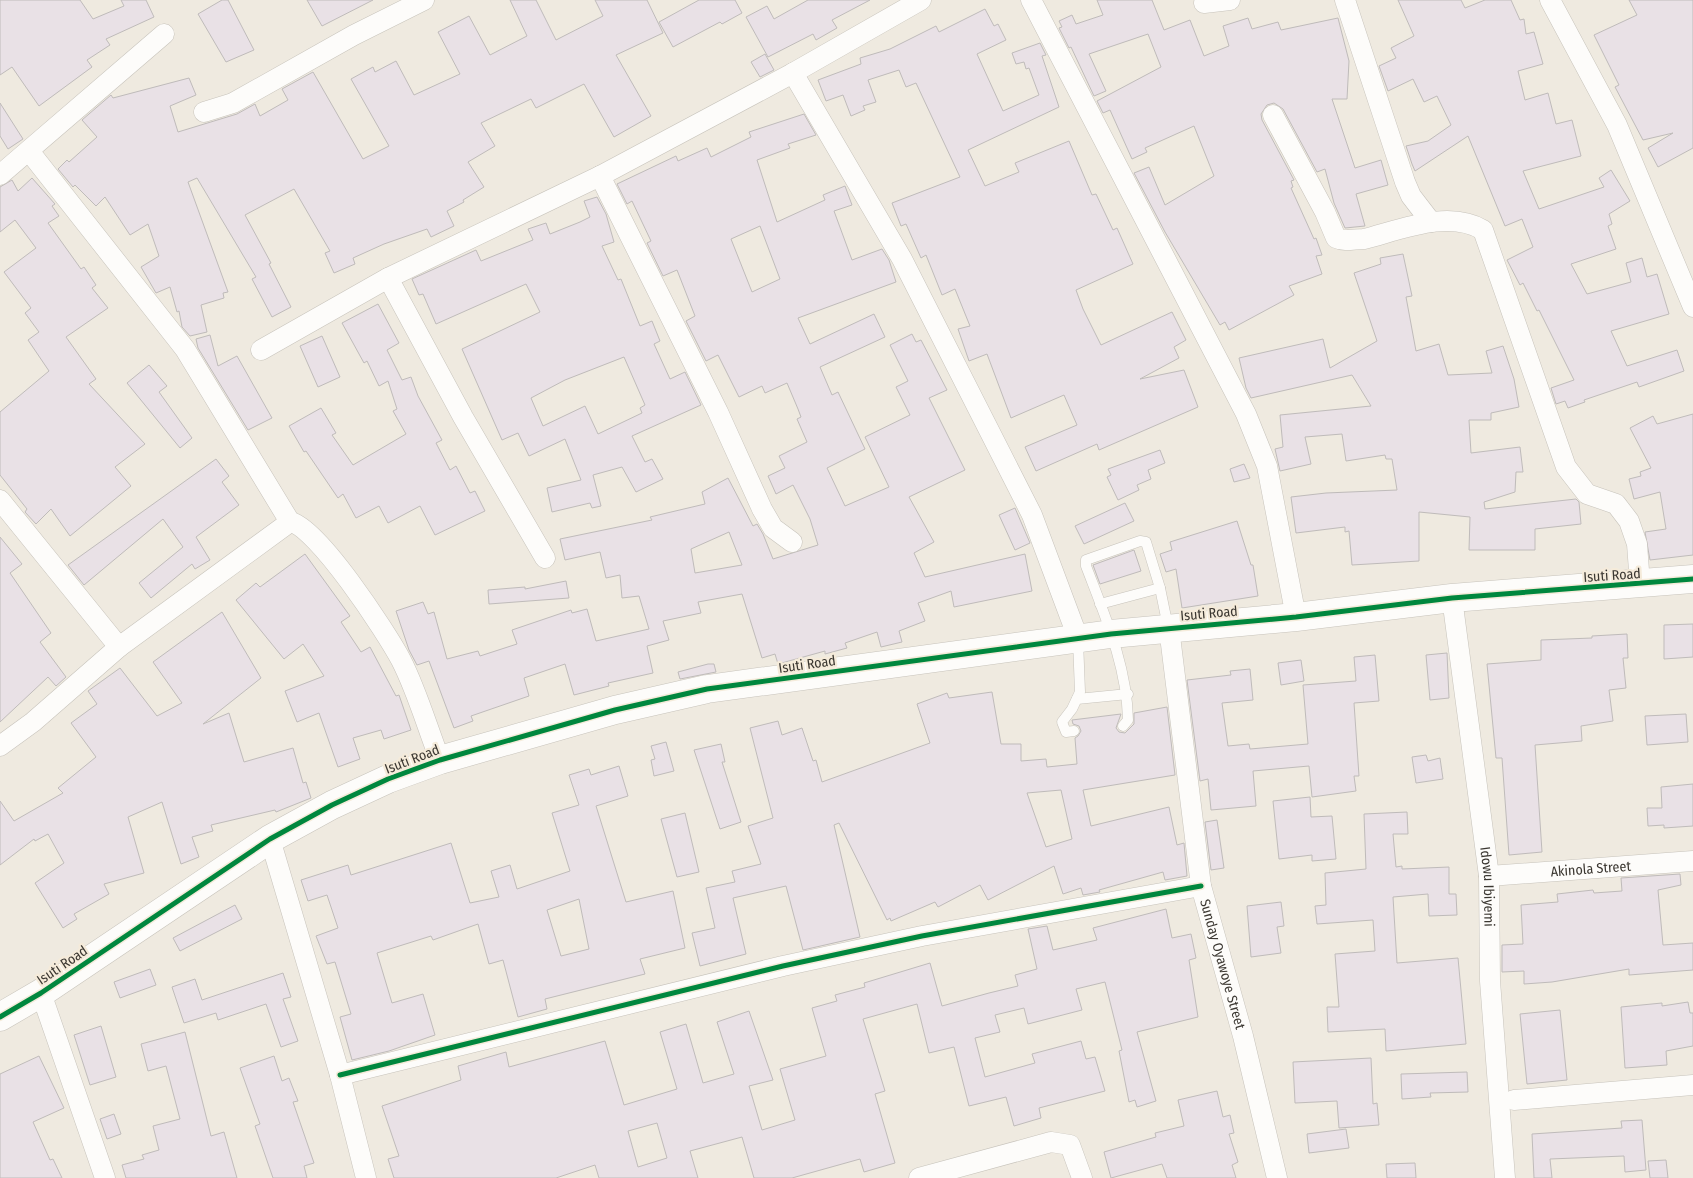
<svg xmlns="http://www.w3.org/2000/svg" width="1693" height="1178" font-family="'Fira Sans Condensed',sans-serif">
  <rect width="100%" height="100%" fill="#efeae0"/>
  <g fill="#e9e1e6" stroke="#bfbbba" fill-rule="evenodd">
    <polygon points="0,0 80,0 93,19 124,6 121,0 146,0 154,17 106,39 110,45 87,60 92,67 39,106 12,67 0,75"/>
    <polygon points="222,0 228,0 254,50 226,62 198,14"/>
    <polygon points="307,0 373,0 322,26"/>
    <polygon points="510,0 536,0 556,40 603,16 595,0 647,0 663,33 616,55 651,116 614,137 584,84 536,108 531,99 481,123 495,146 468,162 484,187 463,200 464,202 447,211 454,226 431,237 427,229 384,244 353,258 355,264 334,273 325,253 330,251 294,189 245,215 271,263 269,264 291,307 272,317 252,279 256,277 197,178 188,182 228,292 223,293 224,298 201,305 207,332 190,336 182,327 179,311 177,312 170,287 156,293 141,267 159,256 148,224 130,235 105,197 96,206 75,185 73,187 58,169 67,160 69,162 97,137 82,120 111,95 113,98 189,78 196,95 170,106 178,132 237,114 255,104 260,116 288,100 282,89 313,72 363,159 389,146 351,79 373,67 375,72 396,61 414,95 460,74 438,32 469,16 490,55 527,36"/>
    <polygon points="699,0 735,0 742,13 722,24 720,22 673,47 659,22"/>
    <polygon points="808,0 870,0 832,20 837,28 816,40 813,34 768,57 746,17 767,6 774,19"/>
    <polygon points="1097,0 1152,0 1164,30 1190,20 1204,56 1229,46 1223,26 1248,18 1252,29 1278,22 1281,30 1338,18 1349,61 1347,99 1332,99 1355,168 1381,160 1388,185 1356,194 1365,226 1345,228 1334,203 1325,169 1317,172 1283,109 1274,103 1267,105 1261,114 1262,120 1294,180 1291,181 1293,187 1291,188 1314,239 1316,238 1322,255 1316,256 1322,274 1289,286 1294,295 1229,330 1225,322 1220,325 1165,232 1134,173 1149,167 1165,205 1214,176 1194,126 1145,148 1147,152 1132,159 1110,110 1103,113 1097,101 1161,67 1148,34 1089,54 1106,91 1094,96 1071,47 1069,48 1059,28 1062,27 1059,21 1072,15 1076,24 1103,15"/>
    <polygon points="1398,0 1461,0 1465,8 1485,0 1511,0 1520,20 1524,19 1526,34 1534,32 1543,64 1518,71 1525,100 1548,93 1556,124 1572,120 1581,156 1523,171 1539,209 1604,187 1599,178 1611,170 1630,201 1609,214 1612,224 1608,226 1616,249 1571,264 1587,294 1631,282 1626,263 1642,258 1647,277 1657,274 1669,314 1611,331 1627,366 1677,350 1684,371 1639,387 1637,382 1584,400 1585,402 1568,408 1565,401 1556,404 1551,388 1574,380 1539,310 1537,311 1523,283 1520,285 1507,260 1533,247 1522,219 1505,226 1468,136 1415,171 1412,164 1406,146 1428,141 1451,125 1437,96 1424,102 1413,79 1388,91 1379,66 1396,58 1391,48 1414,36"/>
    <polygon points="1629,0 1693,0 1693,148 1658,167 1648,148 1673,133 1643,140 1615,87 1619,85 1594,35 1637,15"/>
    <polygon points="985,9 994,26 998,24 1006,40 977,54 1003,111 1039,95 1029,68 1026,69 1024,62 1016,64 1012,53 1040,43 1046,55 1042,56 1059,107 968,150 985,186 1019,172 1015,163 1069,141 1092,195 1096,194 1113,230 1117,228 1133,264 1076,290 1083,309 1101,345 1172,312 1186,340 1174,347 1179,358 1140,379 1184,370 1198,407 1099,450 1097,444 1036,471 1025,447 1077,425 1064,395 1011,418 987,354 969,361 958,329 970,326 955,289 942,295 926,255 921,258 906,224 901,226 892,203 960,177 916,83 906,87 899,70 868,80 876,102 863,106 865,110 851,116 843,95 826,101 818,80 861,64 860,58 890,49 936,26 939,32"/>
    <polygon points="765,54 774,70 760,77 751,62"/>
    <polygon points="0,103 23,139 8,149 0,136"/>
    <path d="M804,114L816,135L788,144L790,148L757,160L777,222L825,200L823,195L845,186L852,205L834,211L852,260L882,249L889,260L896,282L798,318L810,344L874,314L885,337L820,367L832,395L838,392L865,449L827,468L845,506L889,487L865,437L910,415L896,387L908,381L890,345L912,334L916,342L921,340L947,390L929,398L965,470L909,497L934,542L914,553L925,577L1025,554L1032,591L954,607L951,591L918,603L925,621L899,631L902,642L881,647L877,632L845,643L847,648L825,654V651L778,664L775,654L762,658L742,594L698,602L701,613L663,621L669,640L647,646L653,673L608,683L609,686L574,695L565,664L524,678L529,696L471,716L473,721L454,728L429,661L417,665L409,650L396,611L423,602L428,614L434,612L447,659L478,651L480,656L517,644L512,630L571,610L572,613L587,609L596,641L649,629L639,596L622,598L620,575L606,578L600,552L565,560L560,539L652,520L650,517L705,504L702,492L728,478L753,526L757,524L763,534L773,559L818,545L810,519L793,485L776,494L768,476L785,468L779,456L807,442L797,419L801,417L798,409L787,383L765,393L762,386L739,397L718,355L706,361L686,321L695,316L677,270L663,276L647,243L651,241L632,201L627,204L617,184L676,156L678,161L707,148L711,157L751,137L749,132ZM760,226L780,279L752,292L731,239ZM729,532L742,565L695,573L691,549Z"/>
    <polygon points="32,178 55,204 52,206 59,216 48,223 81,269 84,267 96,285 92,288 108,308 66,337 96,379 89,384 145,444 115,467 131,486 70,536 51,509 36,524 25,512 27,509 0,475 0,412 49,371 28,340 39,332 25,313 31,308 4,272 36,248 15,220 0,232 0,187 12,180 18,191"/>
    <path d="M597,197L606,214L614,242L602,246L618,280L621,279L640,326L652,321L660,341L654,344L670,379L685,372L701,405L632,436L645,462L652,459L663,479L636,492L622,467L593,475L601,506L592,508L590,503L552,512L547,488L581,480L565,439L529,456L518,433L502,440L462,349L540,312L526,284L436,324L423,294L419,295L412,279L476,250L481,261L533,240L528,229L546,223L550,234L580,222L590,217L584,201ZM624,357L645,405L640,408L642,413L598,434L585,406L543,426L531,398L565,380Z"/>
    <polygon points="1403,254 1412,296 1406,297 1416,351 1439,344 1448,375 1492,373 1486,351 1503,346 1514,379 1519,407 1491,413 1491,420 1469,420 1471,453 1520,447 1523,472 1516,472 1515,492 1484,502 1485,509 1576,499 1579,502 1581,524 1535,529 1535,550 1469,550 1470,517 1419,512 1419,561 1352,565 1349,531 1345,532 1345,527 1296,533 1291,497 1326,493 1397,490 1392,459 1386,459 1385,455 1346,461 1342,434 1305,437 1311,464 1280,471 1275,449 1283,447 1280,415 1371,406 1352,375 1251,398 1246,388 1239,358 1323,339 1330,368 1377,341 1354,273 1381,264 1380,258"/>
    <polygon points="378,304 399,343 387,350 402,380 411,377 418,396 442,440 436,443 450,470 456,466 470,493 475,491 485,511 435,535 420,506 388,523 379,506 356,518 343,494 338,498 306,451 304,452 289,426 321,408 336,433 332,435 353,465 406,434 393,411 397,409 388,381 379,386 367,361 364,363 342,323"/>
    <polygon points="210,335 218,366 237,356 272,418 248,430 198,348 196,339"/>
    <polygon points="322,336 340,377 318,387 300,346"/>
    <polygon points="149,365 167,386 159,392 192,438 180,448 127,383"/>
    <polygon points="1693,414 1693,555 1650,560 1645,532 1666,529 1660,492 1634,499 1629,479 1641,476 1640,472 1651,468 1630,428 1653,416 1657,424"/>
    <polygon points="1160,450 1165,463 1148,470 1151,479 1137,485 1139,490 1118,500 1107,477 1111,475 1108,469"/>
    <polygon points="216,459 229,476 222,482 239,505 196,537 210,560 195,569 192,564 151,598 139,583 183,547 163,519 84,585 68,565"/>
    <polygon points="1244,464 1250,478 1234,482 1230,469"/>
    <polygon points="1125,503 1134,521 1084,544 1075,526"/>
    <polygon points="1015,508 1030,543 1015,550 999,515"/>
    <polygon points="1237,521 1251,565 1253,565 1258,596 1182,608 1176,569 1166,572 1160,554 1172,550 1170,542"/>
    <polygon points="0,537 22,564 10,573 51,633 40,642 66,677 56,686 48,677 0,722"/>
    <polygon points="1134,550 1141,571 1100,584 1093,565"/>
    <polygon points="305,554 350,616 341,622 361,652 370,647 396,696 399,695 411,730 384,739 381,730 353,738 360,759 338,767 319,713 297,722 285,691 324,676 303,644 284,659 236,600 256,583 260,587"/>
    <polygon points="566,581 569,598 489,604 488,590 525,587 525,589"/>
    <polygon points="222,612 261,678 203,724 229,713 244,762 293,748 303,783 306,782 311,798 276,812 275,810 211,825 213,831 192,837 199,857 181,864 162,802 128,817 144,873 104,884 109,894 74,914 77,919 63,928 35,883 64,863 48,834 35,841 34,839 0,865 0,801 14,821 63,793 58,788 96,757 71,723 97,704 88,691 120,668 157,716 182,703 153,662"/>
    <polygon points="1693,624 1693,657 1664,659 1664,625"/>
    <polygon points="1627,634 1628,658 1623,658 1626,688 1609,690 1613,721 1581,726 1582,741 1535,745 1542,852 1509,855 1502,758 1496,758 1487,664 1541,660 1541,640 1592,638 1592,636"/>
    <polygon points="1447,653 1449,698 1430,700 1426,655"/>
    <polygon points="1375,655 1379,701 1354,703 1359,776 1354,776 1356,791 1312,797 1309,766 1253,771 1256,806 1211,810 1208,779 1200,781 1187,680 1231,675 1230,671 1250,669 1253,700 1222,703 1228,746 1249,744 1250,749 1308,744 1303,685 1356,681 1354,657"/>
    <polygon points="1301,660 1304,681 1281,685 1278,663"/>
    <polygon points="708,664 714,664 716,672 680,679 678,672"/>
    <path d="M992,692L1001,744H1021V761L1046,759L1047,767L1077,764L1075,738L1078,736L1081,731L1079,726L1073,724L1072,720L1121,714L1116,728L1119,732L1125,733L1134,724V713L1167,707L1175,775L1083,790L1091,826L1169,807L1177,845L1184,843L1187,876L1165,880L1163,872L1099,890L1100,892L1083,895L1081,888L1063,894L1054,866L988,900L980,885L938,907L935,902L891,921L890,918L887,920L839,823L834,825L860,937L803,950L786,886L733,898L746,954L700,966L692,933L715,928L706,888L735,882L732,871L761,864L748,826L773,818L750,728L778,721L782,735L802,728L813,761L816,760L822,782L930,743L917,704L947,693L949,698ZM1061,790L1072,839L1046,847L1027,793Z"/>
    <polygon points="1686,714 1688,742 1647,745 1645,716"/>
    <polygon points="666,742 674,771 654,776 651,760 655,759 651,746"/>
    <polygon points="721,744 725,762 722,762 741,822 720,829 694,750"/>
    <polygon points="1426,755 1428,761 1440,758 1443,779 1416,783 1412,757"/>
    <path d="M619,766L628,796L596,806L626,902L673,891L685,948L640,959L645,974L545,999L547,1009L518,1017L503,960L489,964L478,924L433,940L431,936L377,953L392,1003L423,994L435,1035L389,1051L352,1060L340,1017L351,1014L335,962L327,964L316,936L338,928L327,895L308,901L301,880L348,865L351,875L451,843L470,903L499,897L491,871L510,865L517,889L570,871L552,813L579,805L569,775L589,769L591,775ZM579,899L589,949L561,956L547,910Z"/>
    <polygon points="1693,784 1693,826 1664,828 1664,825 1648,826 1647,808 1662,808 1661,787"/>
    <polygon points="1310,797 1311,817 1332,816 1336,859 1312,861 1312,855 1279,859 1273,801"/>
    <polygon points="1407,812 1408,834 1393,834 1396,867 1402,866 1402,869 1449,867 1449,894 1456,894 1457,915 1429,916 1428,894 1393,897 1397,963 1458,958 1466,1044 1386,1051 1385,1029 1328,1032 1327,1007 1339,1007 1335,954 1375,951 1373,920 1317,924 1315,906 1326,905 1325,873 1366,869 1364,814"/>
    <polygon points="685,813 699,872 677,877 661,819"/>
    <polygon points="1217,820 1224,868 1211,870 1205,822"/>
    <polygon points="1680,874 1681,885 1658,890 1663,945 1693,943 1693,970 1629,975 1629,969 1552,982 1524,984 1524,971 1502,972 1502,945 1523,944 1521,905 1558,902 1557,894 1593,890 1594,893 1622,891 1621,878"/>
    <polygon points="1281,902 1284,926 1277,927 1281,953 1251,957 1247,906"/>
    <polygon points="235,905 242,919 180,951 173,938"/>
    <path d="M1166,909L1172,938L1191,934L1196,958L1189,960L1198,1017L1137,1032L1156,1101L1137,1107L1135,1100L1129,1102L1119,1051L1122,1050L1105,982L1076,989L1082,1010L1028,1024L1024,1008L995,1015L1000,1032L975,1038L985,1077L1035,1063L1032,1054L1081,1041L1086,1059L1095,1057L1105,1091L1039,1108L1041,1118L1014,1126L1006,1097L969,1106L954,1047L929,1053L917,1004L863,1019L885,1091L875,1094L895,1163L864,1172L860,1159L792,1178H754L742,1137L690,1151L698,1178H599L595,1165L556,1178H394L388,1159L399,1156L382,1106L461,1080L458,1066L506,1052L509,1067L605,1041L624,1105L677,1089L660,1032L686,1024L703,1083L734,1074L717,1022L749,1011L773,1080L749,1086L762,1130L795,1120L780,1069L826,1056L812,1008L837,1001L835,995L865,987L864,983L930,963L942,1006L989,993L1018,986L1015,975L1037,969L1028,929L1047,926L1053,950L1097,940L1093,928ZM657,1123L667,1158L638,1167L628,1131Z"/>
    <polygon points="150,969 156,985 120,998 114,982"/>
    <polygon points="283,973 291,997 283,999 298,1041 281,1047 266,1004 218,1020 216,1013 184,1023 172,987 195,979 202,1000"/>
    <polygon points="1688,1002 1690,1013 1693,1013 1693,1046 1666,1051 1667,1065 1625,1068 1621,1007 1662,1003 1662,1006"/>
    <polygon points="1560,1010 1567,1080 1527,1084 1520,1014"/>
    <polygon points="101,1026 116,1077 90,1085 74,1035"/>
    <polygon points="185,1032 211,1136 224,1132 237,1178 126,1178 122,1165 144,1159 142,1155 159,1150 153,1126 180,1119 166,1066 148,1071 141,1044"/>
    <polygon points="39,1056 64,1108 33,1122 50,1160 53,1159 62,1178 0,1178 0,1074"/>
    <polygon points="274,1056 282,1081 289,1078 298,1101 293,1102 314,1163 304,1166 307,1178 273,1178 255,1126 260,1124 240,1068"/>
    <polygon points="1371,1058 1373,1104 1377,1103 1379,1125 1339,1128 1337,1101 1295,1103 1293,1062"/>
    <polygon points="1467,1072 1468,1092 1430,1093 1431,1097 1402,1099 1401,1074"/>
    <polygon points="1217,1091 1223,1117 1230,1115 1234,1133 1229,1134 1238,1162 1232,1165 1236,1178 1167,1178 1162,1164 1111,1178 1104,1152 1156,1137 1155,1133 1184,1126 1178,1100"/>
    <polygon points="114,1114 121,1134 107,1139 100,1119"/>
    <polygon points="1642,1120 1646,1170 1625,1172 1624,1156 1550,1159 1552,1178 1534,1178 1532,1134 1622,1128 1621,1121"/>
    <polygon points="1346,1129 1349,1148 1309,1153 1307,1134"/>
    <polygon points="1666,1160 1668,1178 1650,1178 1648,1161"/>
    <polygon points="1415,1163 1416,1178 1387,1178 1386,1164"/>
  </g>
  <g fill="none" stroke-linecap="round" stroke-linejoin="round">
    <g stroke="#c7c3bb" stroke-width="11">
      <g id="lane">
        <polyline points="1100,604 1160,588"/>
        <polyline points="1077,699 1128,694"/>
        <path d="M1123,726L1128,720C1127,666 1105,616 1086,566V560L1140,541L1146,542L1160,588L1168,627"/>
        <polyline points="1074,731 1066,732 1062,722 1072,709 1080,692 1078,640"/>
      </g>
    </g>
    <g stroke="#c7c3bb" stroke-width="21">
      <g id="street">
        <polyline points="1031,0 1246,414 1267,466 1296,617"/>
        <polyline points="1345,0 1405,182 1411,196 1431,222"/>
        <polyline points="1550,0 1617,125 1693,307"/>
        <polyline points="1204,3 1230,0"/>
        <polyline points="793,73 902,259 1032,515 1078,638"/>
        <polyline points="204,112 233,103 354,35 424,0"/>
        <path d="M1273,115L1325,212L1336,238C1345,242 1354,239 1364,239C1400,230 1449,209 1483,230L1566,467L1587,494L1616,504L1629,521L1637,544L1640,584"/>
        <path d="M29,151L185,349L290,522C316,525 387,633 401,660C417,691 427,727 440,760"/>
        <polyline points="0,175 164,34"/>
        <polyline points="600,176 718,412 762,509 773,528 792,542"/>
        <polyline points="388,278 463,417 545,558"/>
        <polyline points="261,350 388,278 600,176 793,73 921,0"/>
        <polyline points="0,500 119,647"/>
        <path id="s1" d="M1452,598L1489,876L1490,981L1505,1178"/>
        <path id="s2" d="M1169,628L1201,886L1243,1036L1277,1178"/>
        <polyline points="0,746 33,722 119,647 290,522"/>
        <polyline points="270,839 340,1075 366,1178"/>
        <path id="s3" d="M1489,876L1693,861"/>
        <polyline points="41,993 105,1178"/>
        <polyline points="340,1075 783,966 922,936 1201,886"/>
        <polyline points="1514,1100 1693,1085"/>
        <polyline points="919,1178 1051,1142 1070,1145 1082,1178"/>
      </g>
    </g>
    <g stroke="#c7c3bb" stroke-width="29">
      <polyline id="secondary" points="0,1017 41,993 270,839 332,805 388,779 440,760 615,710 707,689 1111,634 1296,617 1452,598 1693,579"/>
    </g>
    <use href="#lane" stroke="#fdfcfa" stroke-width="10"/>
    <use href="#street" stroke="#fdfcfa" stroke-width="20"/>
    <use href="#secondary" stroke="#fdfcfa" stroke-width="28"/>
    <g stroke="#f5ebda" stroke-width="8">
      <g id="cycleway">
        <polyline points="0,1017 41,993 270,839 332,805 388,779 440,760 615,710 707,689 1111,634 1296,617 1452,598 1693,579"/>
        <polyline points="340,1075 783,966 922,936 1201,886"/>
      </g>
    </g>
    <use href="#cycleway" stroke="#00873e" stroke-width="5"/>
  </g>
  <g text-anchor="middle" stroke-width="4.5" stroke-linejoin="round" paint-order="stroke">
    <g font-size="14" fill="#3b3731" stroke="#f5ebda">
      <text transform="translate(1612 575) rotate(-4)" y="5">Isuti Road</text>
      <text transform="translate(1209 613) rotate(-5)" y="5">Isuti Road</text>
      <text transform="translate(807 664) rotate(-8)" y="5">Isuti Road</text>
      <text transform="translate(412 759) rotate(-21)" y="5">Isuti Road</text>
      <text dy="5" stroke="none"><textPath href="#s3" startOffset="102">Akinola Street</textPath></text>
      <text dy="5" stroke="none"><textPath href="#s1" startOffset="291">Idowu Ibiyemi</textPath></text>
      <text dy="5" stroke="none"><textPath href="#s2" startOffset="341">Sunday Oyawoye Street</textPath></text>
      <text transform="translate(62 965) rotate(-34)" y="5">Isuti Road</text>
    </g>
  </g>
</svg>
